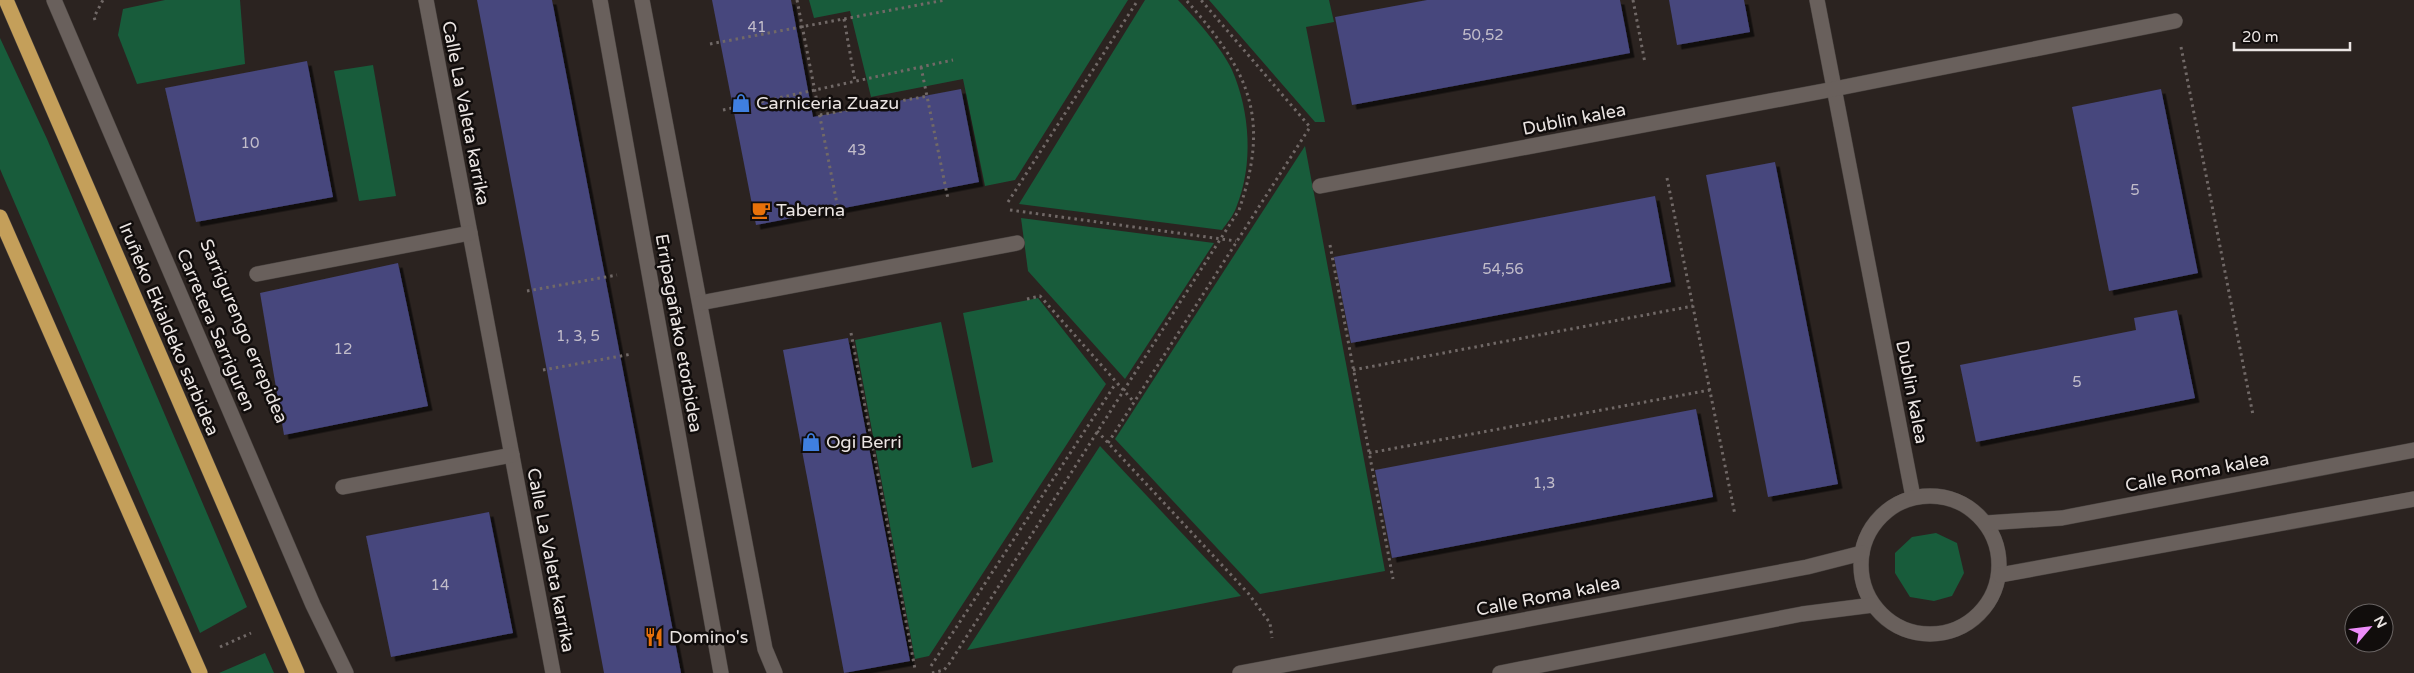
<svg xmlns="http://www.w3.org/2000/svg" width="2414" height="673" font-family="'Varela Round',sans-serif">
  <defs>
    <filter id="shadow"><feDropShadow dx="4.5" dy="4.5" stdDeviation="0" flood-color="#0009"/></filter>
  </defs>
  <rect width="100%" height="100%" fill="#2b2320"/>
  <g fill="#185c3b">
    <polygon points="165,0 240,0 245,64 137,84 118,35 123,9"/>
    <polygon points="809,0 1128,0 1015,180 985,186 963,79 871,97 850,11 814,18"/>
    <path d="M1145,0H1178C1195,18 1222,48 1232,70C1250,111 1254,165 1236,208C1233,216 1227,223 1222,230L1019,204Z"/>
    <polygon points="1209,0 1329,0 1334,22 1306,27 1325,122 1315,122"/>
    <polygon points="0,38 47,139 247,607 200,633 0,169"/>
    <polygon points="373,65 396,196 359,201 334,71"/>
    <polygon points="1305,146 1385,571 1260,594 1115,439"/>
    <polygon points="1021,218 1214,243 1125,379 1028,271"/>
    <polygon points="1038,298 1106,384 929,656 915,659 855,340 941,322 972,468 993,462 963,313"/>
    <polygon points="1100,446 1241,596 967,650"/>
    <polygon points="1936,533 1957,543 1964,573 1952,596 1934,601 1910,597 1895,573 1895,553 1912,537"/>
    <polygon points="265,653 274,673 219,673"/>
  </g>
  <g fill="#46467d" filter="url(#shadow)">
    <polygon points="477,0 552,0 681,673 604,673"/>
    <polygon points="712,0 791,0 813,117 961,89 979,182 756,225"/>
    <polygon points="1427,0 1620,0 1630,53 1352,105 1335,17"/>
    <polygon points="1669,0 1744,0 1750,32 1677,45"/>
    <polygon points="307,61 333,197 196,222 165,88"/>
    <polygon points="2161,89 2198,273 2109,291 2072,107"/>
    <polygon points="1775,162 1838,484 1768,497 1706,175"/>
    <polygon points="1655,196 1671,282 1351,343 1334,257"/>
    <polygon points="398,263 428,406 284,435 260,293"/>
    <polygon points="2177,310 2195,398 1976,442 1960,365 2136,330 2134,318"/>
    <polygon points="848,338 910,661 844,673 783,350"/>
    <polygon points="1696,409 1713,497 1392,558 1375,470"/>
    <polygon points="489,512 513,633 391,657 366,536"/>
  </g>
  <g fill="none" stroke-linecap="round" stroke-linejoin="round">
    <g stroke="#47413e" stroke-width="16">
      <g id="minor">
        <polyline points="54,0 313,605 346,673"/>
        <polyline points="426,0 553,673"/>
        <polyline points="600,0 721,673"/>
        <polyline points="642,0 765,649 775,673"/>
        <polyline points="1817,0 1913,497"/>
        <polyline points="1320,186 1834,89 2175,21"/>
        <polyline points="257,274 470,233"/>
        <polyline points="700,303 1017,243"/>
        <polyline points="343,487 512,455"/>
        <circle cx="1930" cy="565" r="69"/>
        <polyline points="1986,523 2062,518 2414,450"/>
        <polyline points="2000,575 2414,499"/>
        <polyline points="1240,673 1807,567 1862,553"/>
        <polyline points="1500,673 1802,614 1873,605"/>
      </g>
    </g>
    <g stroke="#47413e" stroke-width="16">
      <g id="highway">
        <polyline points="6,0 297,673"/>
        <polyline points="0,217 200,673"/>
      </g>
    </g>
    <g stroke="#716967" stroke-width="3" stroke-dasharray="2.5 4" stroke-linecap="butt">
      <polyline points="797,0 840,219"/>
      <polyline points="1633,0 1645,63"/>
      <polyline points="844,19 855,81"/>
      <polyline points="95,20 94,17 103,0"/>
      <polyline points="710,44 945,0"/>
      <polyline points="2181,47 2253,415"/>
      <polyline points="921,67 948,199"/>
      <polyline points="723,110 953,60"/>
      <polyline points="820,115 928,96"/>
      <polyline points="1667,178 1735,515"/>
      <polyline points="1008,202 1138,0"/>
      <polyline points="1010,210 1236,241"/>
      <polyline points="1330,245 1393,579"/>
      <polyline points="527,291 617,275"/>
      <polyline points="1027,299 1040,296 1134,402"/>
      <polyline points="851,333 915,669"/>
      <polyline points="543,370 632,354"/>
      <polyline points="1353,370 1693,306"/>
      <polyline points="1097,431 1248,593 1270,623 1272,638"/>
      <polyline points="1108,443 1310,127 1201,0"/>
      <polyline points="1369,453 1710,390"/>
      <polyline points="220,647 251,633"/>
      <polyline points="931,666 1116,383"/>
      <path d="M932,673L944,670L949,664L1239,210C1271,117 1249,71 1186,0"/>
    </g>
    <use href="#minor" stroke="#69605c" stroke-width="15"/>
    <use href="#highway" stroke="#c49f5a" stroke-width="15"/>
  </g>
  <defs>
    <g id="shop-bare" transform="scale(1.5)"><path d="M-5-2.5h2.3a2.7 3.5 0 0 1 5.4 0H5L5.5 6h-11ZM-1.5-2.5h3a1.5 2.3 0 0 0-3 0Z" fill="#3f7fe0" stroke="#110d0c" stroke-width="2.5" paint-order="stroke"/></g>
    <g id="cafe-bare" transform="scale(1.5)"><path d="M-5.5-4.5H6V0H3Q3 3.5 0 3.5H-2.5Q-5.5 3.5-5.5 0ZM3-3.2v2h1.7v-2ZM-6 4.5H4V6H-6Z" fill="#e8710a" stroke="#110d0c" stroke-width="2.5" paint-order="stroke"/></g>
    <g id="restaurant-bare" transform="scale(1.5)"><path d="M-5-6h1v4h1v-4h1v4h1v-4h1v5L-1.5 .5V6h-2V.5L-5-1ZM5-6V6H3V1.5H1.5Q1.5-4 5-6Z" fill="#e8710a" stroke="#110d0c" stroke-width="2.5" paint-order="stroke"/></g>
  </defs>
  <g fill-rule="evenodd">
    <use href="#shop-bare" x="741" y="103"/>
    <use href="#cafe-bare" x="761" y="210"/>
    <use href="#shop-bare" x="811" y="442"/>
    <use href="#restaurant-bare" x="654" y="637"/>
  </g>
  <g text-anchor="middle" stroke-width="5" stroke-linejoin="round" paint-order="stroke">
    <g font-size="15" fill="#c2bdca">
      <text x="757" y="32">41</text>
      <text x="1483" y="40">50,52</text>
      <text x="250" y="148">10</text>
      <text x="857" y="155">43</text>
      <text x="2135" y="195">5</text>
      <text x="1503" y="274">54,56</text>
      <text x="578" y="341">1, 3, 5</text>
      <text x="343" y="354">12</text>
      <text x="2077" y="387">5</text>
      <text x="1544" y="488">1,3</text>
      <text x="440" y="590">14</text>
    </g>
    <g font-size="18" fill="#ebe5e3" stroke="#110d0c" text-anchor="start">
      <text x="756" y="109">Carniceria Zuazu</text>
      <text x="776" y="216">Taberna</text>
      <text x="826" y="448">Ogi Berri</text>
      <text x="669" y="643">Domino's</text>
    </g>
    <g font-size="18" fill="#ebe5e3" stroke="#110d0c">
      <text transform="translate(466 113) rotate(79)" y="6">Calle La Valeta karrika</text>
      <text transform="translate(1574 119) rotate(-11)" y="6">Dublin kalea</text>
      <text transform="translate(169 329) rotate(67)" y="6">Iruñeko Ekialdeko sarbidea</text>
      <text transform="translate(216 330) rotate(67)" y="6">Carretera Sarriguren</text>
      <text transform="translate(244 331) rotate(67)" y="6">Sarrigurengo errepidea</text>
      <text transform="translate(679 333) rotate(80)" y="6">Erripagañako etorbidea</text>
      <text transform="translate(1912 392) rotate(79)" y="6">Dublin kalea</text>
      <text transform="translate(2197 472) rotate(-11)" y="6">Calle Roma kalea</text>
      <text transform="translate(551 560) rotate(79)" y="6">Calle La Valeta karrika</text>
      <text transform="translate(1548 596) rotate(-11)" y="6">Calle Roma kalea</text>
    </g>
  </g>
  <g transform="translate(2369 628) rotate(62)"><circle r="24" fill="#110d0c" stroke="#686362"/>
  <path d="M0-4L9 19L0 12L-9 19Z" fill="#ed8cfa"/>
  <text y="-8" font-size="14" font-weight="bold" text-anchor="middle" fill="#ebe5e3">N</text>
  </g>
  <path d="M2234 42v8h116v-8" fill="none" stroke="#ebe5e3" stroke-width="2.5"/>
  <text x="2242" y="42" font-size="15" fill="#ebe5e3" stroke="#110d0c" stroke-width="4" paint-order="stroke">20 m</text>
</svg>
